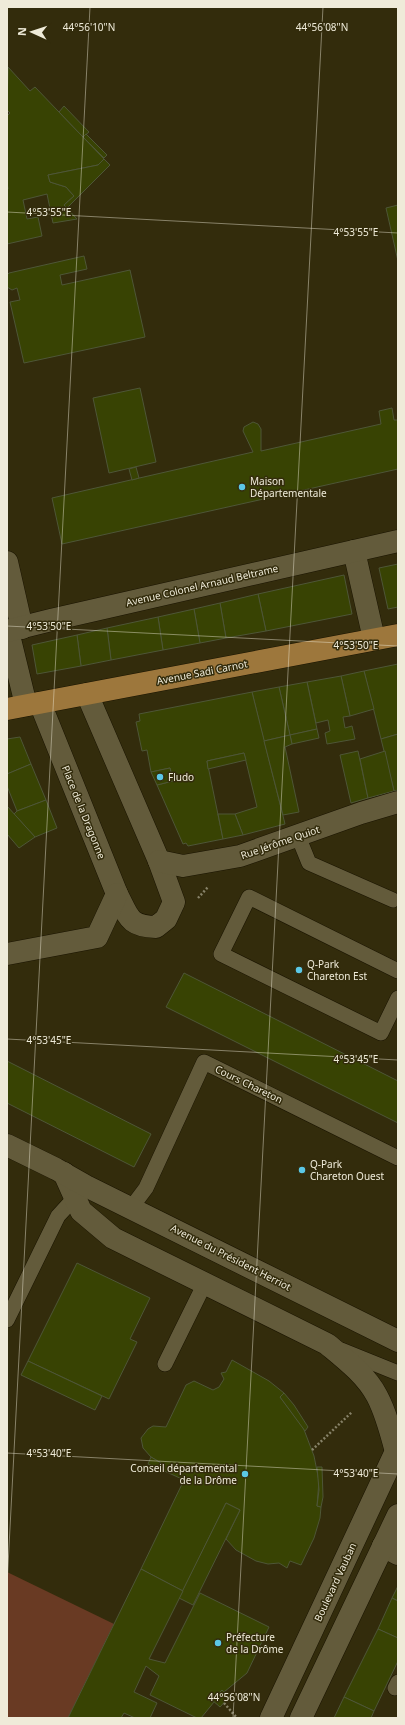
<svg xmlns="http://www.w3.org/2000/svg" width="405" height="1725" font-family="'Noto Sans',sans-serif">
  <rect width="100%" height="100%" fill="#332c0c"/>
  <polygon fill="#693a23" points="7,1572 114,1624 68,1718 7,1718"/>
  <g fill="#384303" stroke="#4e5637">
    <polygon points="8,67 30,91 35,87 104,159 98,165 48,175 50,182 66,187 74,196 64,205 77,219 53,223 47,194 23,200 27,219 38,217 42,236 7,244 7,190 8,189 7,182 7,116 10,113 7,110"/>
    <polygon points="64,106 89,132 83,137 59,112"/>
    <polygon points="86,134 107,155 104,158 83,137"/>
    <polygon points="104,159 110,165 67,208 64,205 74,196 66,187 50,182 48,175 98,165"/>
    <polygon points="398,205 398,261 386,208"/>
    <polygon points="84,256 87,269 60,275 62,285 130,270 145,337 24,363 10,302 20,300 17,288 12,290 7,287 7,275 9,273"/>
    <polygon points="140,388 156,462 109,473 93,398"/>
    <polygon points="392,408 394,420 398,420 398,469 62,544 52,498 253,452 243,431 244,427 253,422 258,424 261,429 261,451 381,424 379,411"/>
    <polygon points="136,467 139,478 132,480 129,469"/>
    <polygon points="398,564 398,607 388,609 379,568"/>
    <polygon points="344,575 352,614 266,631 258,594"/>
    <polygon points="258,594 266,631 226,638 220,603"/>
    <polygon points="220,603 226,638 200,643 194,609"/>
    <polygon points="194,609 200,643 163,650 158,617"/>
    <polygon points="158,617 163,650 111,660 107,628"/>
    <polygon points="107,628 111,660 81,666 77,635"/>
    <polygon points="77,635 81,666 37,674 32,645"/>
    <polygon points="398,664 398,734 381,739 364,671"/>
    <polygon points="364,671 374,709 350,716 341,676"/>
    <polygon points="341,676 350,716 343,717 345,728 352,726 355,739 327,744 325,733 330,731 328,720 316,723 307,682"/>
    <polygon points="307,682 317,729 290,735 279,687"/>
    <polygon points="279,687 290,735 264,741 252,692"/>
    <polygon points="252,692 285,824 243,835 235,814 257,807 244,753 207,761 223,839 188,846 186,843 183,844 157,785 173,781 170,768 151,772 147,750 142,751 136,722 140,721 139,714"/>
    <polygon points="317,729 319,738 292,744 290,735"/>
    <polygon points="398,734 398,790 394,791 381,739"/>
    <polygon points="290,735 292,744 285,747 299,812 283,815 264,741"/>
    <polygon points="20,737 31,764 7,774 7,739"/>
    <polygon points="358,751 368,798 351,803 340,755"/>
    <polygon points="385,751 394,791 368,798 360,759"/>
    <polygon points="244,753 246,760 208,769 207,761"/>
    <polygon points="31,764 46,800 17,811 7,786 7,774"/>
    <polygon points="170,768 173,781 157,785 151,772"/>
    <polygon points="46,800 57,828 35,837 14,814 17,811"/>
    <polygon points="7,806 35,837 19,848 7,834"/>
    <polygon points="218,814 235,814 243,835 223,839"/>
    <polygon points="184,973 398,1081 398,1123 166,1007"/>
    <polygon points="7,1061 151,1134 134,1167 7,1103"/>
    <polygon points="77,1263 150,1298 130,1339 137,1342 109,1399 28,1361"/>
    <polygon points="232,1360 269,1381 284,1393 280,1397 303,1427 314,1456 319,1481 317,1506 321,1507 320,1518 314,1538 301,1565 290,1561 287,1568 279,1563 268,1564 256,1561 236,1550 226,1539 240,1510 226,1503 183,1591 141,1569 184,1480 158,1468 161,1463 151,1457 143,1448 141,1438 148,1429 153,1426 166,1427 186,1385 194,1381 213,1390 219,1387 224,1379 221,1373 226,1372"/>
    <polygon points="28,1361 102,1396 95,1410 21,1375"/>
    <polygon points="284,1393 294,1405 308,1427 305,1431 280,1397"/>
    <polygon points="151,1457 161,1463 158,1468 148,1464"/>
    <polygon points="317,1467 322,1467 323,1497 321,1507 317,1506 319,1490"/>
    <polygon points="226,1503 240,1510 193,1605 179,1598"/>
    <polygon points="141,1569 183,1591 149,1659 165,1663 200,1593 269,1627 247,1673 224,1692 222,1690 212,1700 214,1702 201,1718 197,1718 150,1695 159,1676 146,1666 134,1692 157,1703 150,1718 135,1718 124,1713 121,1718 68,1718"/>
    <polygon points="398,1586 398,1601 392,1598"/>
    <polygon points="392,1598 398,1601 398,1638 378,1629"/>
    <polygon points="378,1629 398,1638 398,1661 374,1711 344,1697"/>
    <polygon points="222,1690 229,1697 220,1707 212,1700"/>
    <polygon points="344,1697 374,1711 371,1718 334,1718"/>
  </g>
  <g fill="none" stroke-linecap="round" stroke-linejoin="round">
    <g stroke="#1a1400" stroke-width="16">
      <g id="lane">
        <polyline points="298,836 309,863 393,900"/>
        <polyline points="398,971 249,897 221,954 381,1033 398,998"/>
        <polyline points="131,1208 146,1188 204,1062 398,1158"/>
        <polyline points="7,1320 58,1216 80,1192"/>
        <polyline points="341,1350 398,1373"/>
        <polyline points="165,1364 205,1283"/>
        <polyline points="395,1688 398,1682"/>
      </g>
    </g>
    <g stroke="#1a1400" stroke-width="23">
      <g id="street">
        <polyline points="354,551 374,639"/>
        <polyline points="7,562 22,628"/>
        <polyline points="8,631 26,705"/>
        <path d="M40,703L117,894C129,917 128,926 156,927L166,919L174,902L159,861L87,694"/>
        <polyline points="159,861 183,866 240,856 361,813 398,802"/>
        <polyline points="7,954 97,937 117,894"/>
        <path d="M64,1173L81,1211L113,1238L327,1344C345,1359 366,1375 377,1396C386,1413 391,1433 396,1452"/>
        <polyline points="383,1546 398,1554"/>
      </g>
    </g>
    <g stroke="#1a1400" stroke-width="23">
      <g id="secondary">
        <polyline points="7,631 51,620 398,541"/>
        <polyline points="7,1145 56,1169 86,1186 398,1341"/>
        <polyline points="271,1718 398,1447"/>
        <polyline points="301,1718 398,1515"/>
      </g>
    </g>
    <g stroke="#1a1400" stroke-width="23">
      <polyline id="primary" points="7,709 398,635"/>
    </g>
    <g stroke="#878268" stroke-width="2.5" stroke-dasharray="2 2" stroke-linecap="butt">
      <polyline points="198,898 208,887"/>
      <polyline points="312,1450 352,1412"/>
      <polyline points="224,1703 237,1718"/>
    </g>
    <use href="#lane" stroke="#635b3b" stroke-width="15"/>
    <use href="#street" stroke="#635b3b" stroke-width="22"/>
    <use href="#secondary" stroke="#635b3b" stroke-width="22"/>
    <use href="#primary" stroke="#9d773c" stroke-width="22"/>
  </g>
  <path fill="none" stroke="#efebd9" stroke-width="1" stroke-opacity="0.45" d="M7,212L398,233M7,626L398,646M7,1039L398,1060M7,1453L398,1474M7,1585L90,7M233,1718L323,7"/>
  <g fill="#5bc8e6" stroke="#332c0c" stroke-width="1.5">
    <circle cx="242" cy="487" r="4"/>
    <circle cx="160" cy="777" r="4"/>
    <circle cx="299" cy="970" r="4"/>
    <circle cx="302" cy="1170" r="4"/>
    <circle cx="245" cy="1474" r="4"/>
    <circle cx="218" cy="1643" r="4"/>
  </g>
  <g text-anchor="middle" stroke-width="3" stroke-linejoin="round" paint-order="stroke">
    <g font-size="10" fill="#efebd9" stroke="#332c0c" text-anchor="start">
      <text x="250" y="485">Maison<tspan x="250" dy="12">Départementale</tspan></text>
      <text x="168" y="781">Fludo</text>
      <text x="307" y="968">Q-Park<tspan x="307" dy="12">Chareton Est</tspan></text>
      <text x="310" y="1168">Q-Park<tspan x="310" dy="12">Chareton Ouest</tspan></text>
      <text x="237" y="1472" text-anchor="end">Conseil départemental<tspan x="237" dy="12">de la Drôme</tspan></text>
      <text x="226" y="1641">Préfecture<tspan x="226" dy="12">de la Drôme</tspan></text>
    </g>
    <g font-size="10" fill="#efebd9" stroke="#332c0c">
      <text transform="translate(202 585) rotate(-13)" y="4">Avenue Colonel Arnaud Beltrame</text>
      <text transform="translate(202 672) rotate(-11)" y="4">Avenue Sadi Carnot</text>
      <text transform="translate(84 812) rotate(68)" y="4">Place de la Dragonne</text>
      <text transform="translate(280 842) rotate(-19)" y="4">Rue Jérôme Quiot</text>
      <text transform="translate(249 1084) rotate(26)" y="4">Cours Chareton</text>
      <text transform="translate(231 1257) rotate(27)" y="4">Avenue du Président Herriot</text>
      <text transform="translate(335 1582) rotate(-65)" y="4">Boulevard Vauban</text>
    </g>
  </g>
  <g font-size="10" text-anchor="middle" fill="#efebd9" stroke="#332c0c" stroke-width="3" stroke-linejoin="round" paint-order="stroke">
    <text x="89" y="31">44°56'10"N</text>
    <text x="322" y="31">44°56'08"N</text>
    <text x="49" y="216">4°53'55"E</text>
    <text x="356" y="236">4°53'55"E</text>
    <text x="49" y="630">4°53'50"E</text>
    <text x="356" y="649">4°53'50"E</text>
    <text x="49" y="1044">4°53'45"E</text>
    <text x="356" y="1063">4°53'45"E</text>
    <text x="49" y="1457">4°53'40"E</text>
    <text x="356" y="1477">4°53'40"E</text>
    <text x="234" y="1701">44°56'08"N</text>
  </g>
  <rect width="405" height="1725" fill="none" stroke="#efebd9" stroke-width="16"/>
  <g transform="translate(32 32) rotate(273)" stroke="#332c0c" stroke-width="3" paint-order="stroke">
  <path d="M0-3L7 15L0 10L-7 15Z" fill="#efebd9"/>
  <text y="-6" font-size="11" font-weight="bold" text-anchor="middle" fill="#efebd9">N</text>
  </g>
</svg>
